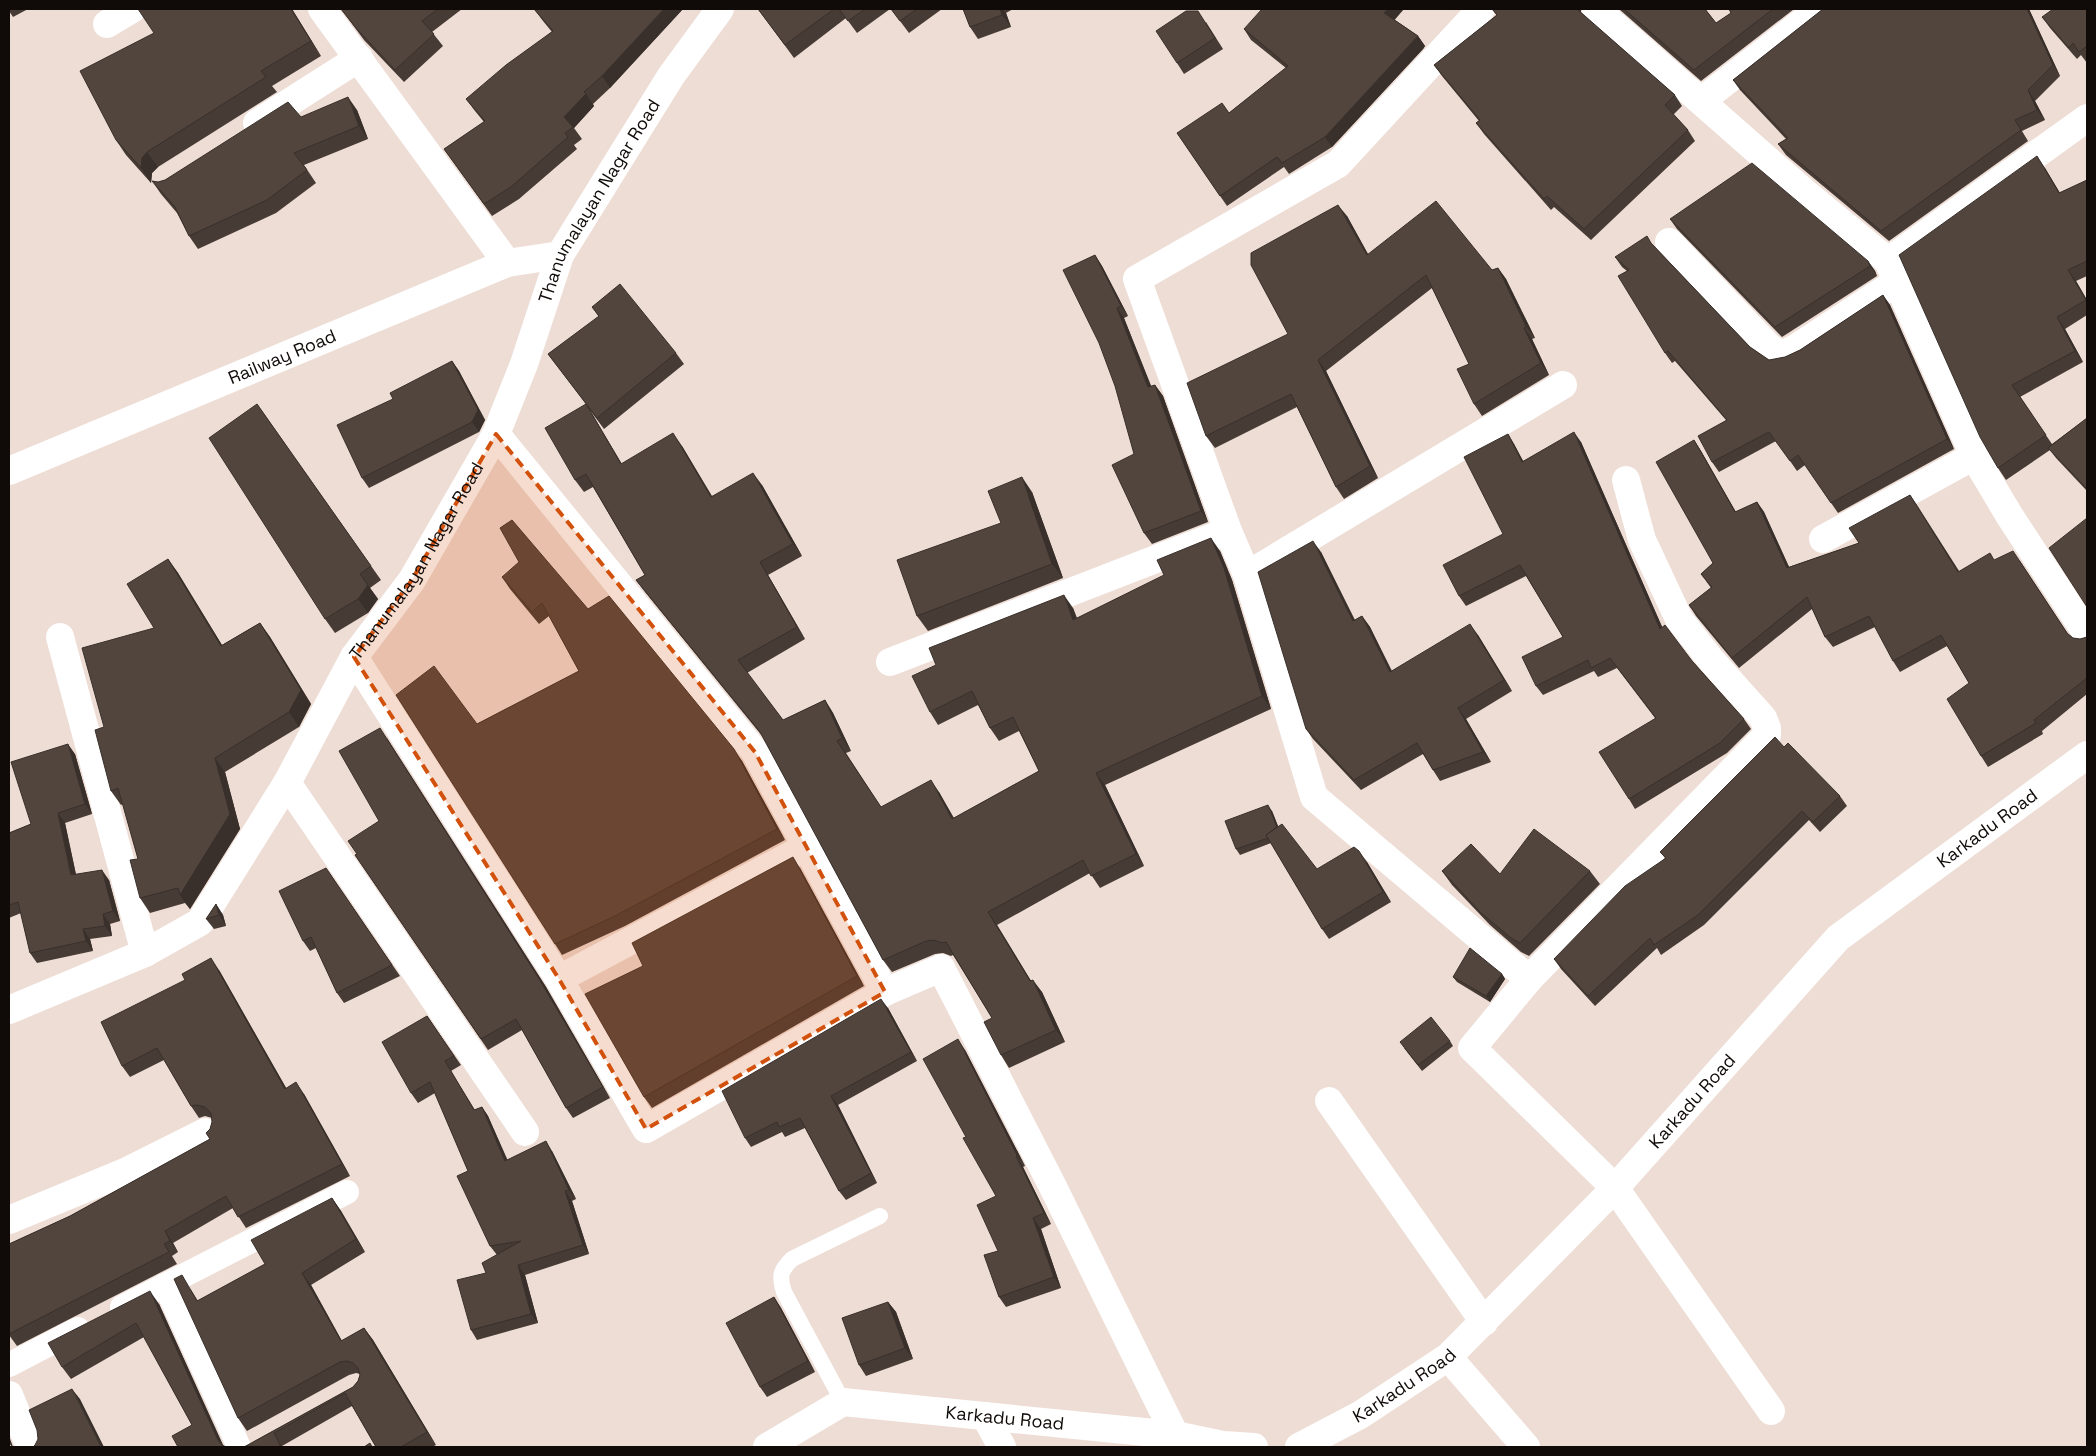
<svg xmlns="http://www.w3.org/2000/svg" width="2096" height="1456" font-family="'Space Grotesk',sans-serif">
  <rect width="100%" height="100%" fill="#eeddd5"/>
  <g fill="none" stroke-linecap="round" stroke-linejoin="round">
    <path stroke="#fff" stroke-width="16" d="M843,1402L784,1292C779,1276 780,1271 792,1259L880,1216"/>
    <g stroke="#fff" stroke-width="24">
      <polyline points="165,1285 239,1447"/>
      <polyline points="122,1307 347,1192"/>
      <polyline points="9,1365 78,1329"/>
    </g>
    <g stroke="#fff" stroke-width="28">
      <polyline points="322,9 507,263"/>
      <polyline points="1481,9 1338,164 1137,279 1228,531 1247,575 1314,797 1529,979 1472,1048 1615,1188 1771,1411"/>
      <polyline points="1596,9 1803,191 1888,261 1974,456 2009,515 2087,634"/>
      <polyline points="107,24 132,9"/>
      <polyline points="1701,101 1819,9"/>
      <polyline points="257,123 359,58"/>
      <polyline points="1669,242 1768,346 1779,354 1788,352 1799,346 1898,281"/>
      <polyline points="1888,261 2087,118"/>
      <polyline points="496,434 755,752 885,992"/>
      <path id="s1" d="M9,471L507,263L560,255"/>
      <polyline points="1823,539 1974,456"/>
      <polyline points="1247,575 1563,385"/>
      <polyline points="60,637 145,953"/>
      <polyline points="354,657 559,979 646,1129 885,992 941,968 1052,1185 1175,1435"/>
      <polyline points="890,662 1228,531"/>
      <polyline points="287,783 525,1132"/>
      <polyline points="559,979 806,847"/>
      <polyline points="1529,979 1767,735 1767,728 1763,718 1711,660 1679,619 1642,540 1626,480"/>
      <path id="s2" d="M9,1010L145,953L200,922L287,783L354,657L412,580L496,434L524,364L560,255L671,76L720,9"/>
      <polyline points="1329,1101 1484,1322"/>
      <polyline points="9,1220 125,1172 205,1132"/>
      <polyline points="1448,1357 1526,1447"/>
      <polyline points="9,1395 30,1447"/>
      <polyline points="985,1416 1002,1447"/>
    </g>
    <g stroke="#fff" stroke-width="28">
      <path id="s3" d="M767,1447L843,1402L1175,1435L1223,1445L1254,1447"/>
      <path id="s4" d="M1299,1447L1360,1415L1448,1357L1615,1188L1838,938L2087,755"/>
    </g>
  </g>
  <g fill="#473b35">
    <polygon points="9,9 28,9 13,17 9,11"/>
    <polygon points="292,9 321,56 272,86 277,92 158,167 152,173 151,183 126,155 116,140"/>
    <polygon points="341,9 462,9 432,32 443,46 404,82 364,40"/>
    <polygon points="534,9 683,9 610,88 593,104 594,106 574,128 582,139 574,145 577,149 519,199 492,216 444,149 484,122 475,111 466,99 552,32 543,21"/>
    <polygon points="758,9 890,9 857,33 846,18 794,58"/>
    <polygon points="891,9 942,9 909,33"/>
    <polygon points="963,9 1013,9 1006,13 1011,27 978,39 970,27"/>
    <polygon points="1492,9 1581,9 1581,13 1675,95 1682,106 1673,115 1688,130 1695,141 1591,240 1554,207 1551,210 1484,134 1476,123 1479,121 1442,76 1434,65 1497,15"/>
    <polygon points="1619,9 1705,9 1716,23 1731,13 1729,9 1794,9 1701,81"/>
    <polygon points="2029,9 2060,76 2035,101 2045,120 2022,131 2028,141 1889,241 1786,155 1778,144 1786,139 1740,90 1733,80 1822,10"/>
    <polygon points="2087,9 2087,63 2081,55 2077,59 2050,28 2042,17"/>
    <polygon points="1395,20 1418,36 1425,46 1423,49 1332,147 1289,174 1284,167 1227,206 1177,133 1229,113 1286,68 1251,40 1244,29"/>
    <polygon points="1206,22 1223,49 1184,74 1177,63"/>
    <polygon points="357,110 368,139 304,165 316,183 276,213 198,249 189,236 177,213 161,194 152,181 158,182 165,180 301,117"/>
    <polygon points="2045,168 2060,193 2087,180 2087,276 2076,281 2087,300 2087,315 2065,329 2083,362 2020,397 2052,444 2087,418 2087,491 2056,458 2050,450 2006,480 1998,468"/>
    <polygon points="1347,216 1368,254 1492,270 1498,268 1506,279 1535,338 1532,339 1549,375 1482,416 1474,404 1469,364 1432,288 1326,371 1378,478 1344,499 1336,487 1297,407 1215,448 1206,436 1288,334"/>
    <polygon points="1670,219 1868,261 1875,271 1877,276 1782,337 1677,229"/>
    <polygon points="1655,247 1750,347 1769,360 1785,357 1800,350 1883,295 1890,305 1954,449 1838,513 1805,465 1797,471 1776,441 1719,472 1712,462 1726,420 1675,361 1672,363 1665,353 1627,271 1622,267 1615,257"/>
    <polygon points="1095,255 1102,266 1128,316 1124,318 1151,387 1155,385 1163,396 1208,522 1152,544 1144,533 1134,454"/>
    <polygon points="592,307 676,353 684,364 604,429 586,405 594,417 622,464 682,446 712,496 762,485 802,556 768,575 805,639 747,673 783,720 825,700 833,713 851,751 846,753 881,807 939,792 954,818 1039,771 1019,731 999,741 990,728 978,705 938,725 930,712 1073,608 1077,618 1220,551 1232,580 1271,709 1105,785 1144,866 1100,888 1090,873 997,925 1031,981 1042,992 1065,1042 1009,1068 1001,1055 992,1018 953,955 951,956 943,953 935,954 892,972 883,960 763,737 645,592 636,580 645,575 593,487 584,492 575,480 586,404 548,354 599,317"/>
    <polygon points="452,361 459,371 485,420 479,432 369,488 362,478 393,399"/>
    <polygon points="257,404 381,580 370,588 378,599 368,613 335,633 325,619"/>
    <polygon points="1508,434 1514,444 1523,461 1581,442 1662,627 1744,719 1751,729 1727,753 1635,809 1629,799 1655,718 1617,668 1598,677 1594,671 1543,695 1536,686 1563,637 1526,576 1466,606 1459,596 1503,534"/>
    <polygon points="1694,440 1701,451 1736,512 1757,502 1764,512 1789,567 1859,543 1910,495 1959,572 1994,560 2020,561 2068,634 2073,638 2080,639 2087,637 2087,694 2042,731 2043,734 1988,767 1981,756 1969,683 1947,646 1900,672 1893,661 1875,627 1833,647 1825,637 1812,609 1739,668 1696,616 1689,605 1711,588 1701,574 1713,563"/>
    <polygon points="1032,492 1063,578 928,631 917,616 1001,523"/>
    <polygon points="1321,552 1355,620 1362,616 1370,627 1392,671 1478,635 1512,691 1466,719 1491,762 1440,781 1433,770 1423,754 1361,790 1313,739 1306,729"/>
    <polygon points="168,559 178,573 222,645 260,623 270,637 311,704 299,727 225,772 240,829 190,909 185,903 150,913 140,898 138,859 123,804 121,805 111,791 104,727 154,628"/>
    <polygon points="502,577 588,609 742,761 785,840 625,926 562,955 555,944 477,724 579,671 549,616 539,624 510,589"/>
    <polygon points="387,738 546,987 610,1098 573,1118 566,1108 522,1030 488,1050 355,855 357,854 379,821"/>
    <polygon points="1784,747 1840,796 1847,806 1820,832 1809,820 1704,925 1661,955 1657,948 1595,1006 1561,969 1554,959 1665,858 1660,852"/>
    <polygon points="75,754 92,814 65,823 76,874 109,880 120,921 110,924 112,936 90,939 93,951 37,963 30,953 21,913 9,918 9,833 31,824"/>
    <polygon points="1272,811 1278,826 1317,869 1367,862 1391,902 1329,939 1322,929 1271,843 1240,855 1236,849"/>
    <polygon points="326,868 400,976 344,1003 337,993 316,948 310,951 303,941"/>
    <polygon points="800,868 864,986 652,1108 644,1097 643,966"/>
    <polygon points="1442,871 1500,874 1590,871 1600,884 1529,956 1521,952 1490,925 1452,885"/>
    <polygon points="216,904 223,915 226,926 214,929 206,919"/>
    <polygon points="219,970 286,1088 304,1094 350,1176 246,1228 233,1208 173,1243 178,1252 172,1256 177,1264 17,1346 9,1335 9,1244 70,1216 210,1139 210,1129 212,1122 212,1118 205,1116 199,1118 191,1106 164,1060 130,1077 122,1066"/>
    <polygon points="1502,974 1505,979 1490,1002 1457,982 1453,977"/>
    <polygon points="888,1008 917,1061 838,1105 877,1183 846,1200 839,1191 805,1128 785,1137 782,1132 751,1147 745,1138"/>
    <polygon points="427,1016 461,1065 451,1071 475,1110 482,1107 488,1116 507,1160 552,1151 576,1199 572,1201 589,1254 525,1275 538,1323 477,1340 471,1330 486,1273 497,1255 490,1246 468,1171 435,1093 418,1103 411,1093"/>
    <polygon points="1450,1041 1453,1046 1422,1071 1404,1048"/>
    <polygon points="965,1050 1025,1166 1023,1167 1051,1224 1041,1229 1061,1288 1006,1307 999,1297 998,1251 996,1196 966,1137"/>
    <polygon points="332,1198 341,1211 365,1252 311,1285 342,1341 364,1328 373,1340 436,1445 432,1447 376,1447 352,1406 282,1446 283,1447 237,1447 244,1447 353,1387 358,1381 360,1374 356,1373 349,1375 247,1431 238,1418 190,1288 198,1301 265,1264"/>
    <polygon points="774,1297 781,1308 815,1372 767,1397 760,1387"/>
    <polygon points="888,1302 896,1312 913,1359 866,1376 859,1365"/>
    <polygon points="159,1304 223,1446 178,1447 192,1425 144,1337 71,1379 62,1367"/>
  </g>
  <g fill="#39302b">
    <polygon points="291,9 292,9 321,56 311,41"/>
    <polygon points="664,9 683,9 610,88 602,76"/>
    <polygon points="1000,9 1003,9 1006,13 1011,27 1002,15"/>
    <polygon points="1388,9 1404,9 1392,23 1384,13"/>
    <polygon points="2027,9 2029,9 2060,76 2053,65"/>
    <polygon points="1418,36 1425,46 1423,49 1332,147 1325,137"/>
    <polygon points="2028,90 2035,101 2045,120 2037,110"/>
    <polygon points="586,94 594,106 574,128 564,117"/>
    <polygon points="348,97 357,110 368,139 359,126"/>
    <polygon points="147,152 158,167 152,173 151,183 141,168 142,158"/>
    <polygon points="2037,156 2045,168 2067,205 2059,193"/>
    <polygon points="1338,205 1347,216 1375,267 1367,255"/>
    <polygon points="1095,255 1102,266 1128,316 1121,306"/>
    <polygon points="1868,261 1875,271 1877,276 1870,266"/>
    <polygon points="1498,268 1506,279 1535,338 1526,326"/>
    <polygon points="2068,270 2076,281 2087,300 2087,301"/>
    <polygon points="1883,295 1890,305 1954,449 1947,439"/>
    <polygon points="1117,308 1124,318 1156,398 1148,387"/>
    <polygon points="2057,317 2065,329 2083,362 2075,351"/>
    <polygon points="1524,328 1532,339 1549,375 1541,363"/>
    <polygon points="1318,360 1326,371 1378,478 1370,466"/>
    <polygon points="452,361 459,371 485,420 479,432 472,422"/>
    <polygon points="1155,385 1163,396 1208,522 1201,511"/>
    <polygon points="586,404 594,417 629,477 621,464"/>
    <polygon points="1574,432 1581,442 1667,638 1660,629"/>
    <polygon points="673,433 682,446 719,509 711,497"/>
    <polygon points="1508,434 1514,444 1529,472 1522,462"/>
    <polygon points="1694,440 1701,451 1742,523 1735,512"/>
    <polygon points="753,473 762,485 802,556 793,544"/>
    <polygon points="1022,477 1032,492 1063,578 1052,564"/>
    <polygon points="1910,495 1917,505 1966,582 1958,572"/>
    <polygon points="1757,502 1764,512 1794,578 1787,568"/>
    <polygon points="1211,538 1220,551 1232,580 1271,709 1262,696"/>
    <polygon points="1313,541 1321,552 1360,632 1353,621"/>
    <polygon points="168,559 178,573 231,660 221,646"/>
    <polygon points="760,562 768,575 805,639 797,627"/>
    <polygon points="360,574 378,599 368,613 358,599"/>
    <polygon points="1064,595 1073,608 1082,633 1073,620"/>
    <polygon points="1362,616 1370,627 1397,683 1390,672"/>
    <polygon points="260,623 270,637 311,704 299,727 289,712"/>
    <polygon points="1470,624 1478,635 1512,691 1504,680"/>
    <polygon points="825,700 833,713 851,751 842,738"/>
    <polygon points="1458,708 1466,719 1491,762 1483,752"/>
    <polygon points="380,728 546,987 610,1098 603,1087"/>
    <polygon points="68,744 75,754 92,814 85,804"/>
    <polygon points="734,749 742,761 785,840 777,829"/>
    <polygon points="215,758 225,772 240,829 190,909 180,895"/>
    <polygon points="1096,773 1105,785 1144,866 1136,854"/>
    <polygon points="931,780 939,792 961,832 952,819"/>
    <polygon points="1268,805 1272,811 1283,839 1279,833"/>
    <polygon points="58,813 65,823 78,885 71,875"/>
    <polygon points="1359,851 1367,862 1391,902 1383,892"/>
    <polygon points="793,857 800,868 864,986 857,976"/>
    <polygon points="102,870 109,880 120,921 113,911"/>
    <polygon points="216,904 223,915 226,926 219,915"/>
    <polygon points="988,912 997,925 1039,994 1030,981"/>
    <polygon points="103,914 110,924 112,936 105,926"/>
    <polygon points="83,929 90,939 93,951 86,941"/>
    <polygon points="211,958 219,970 293,1100 285,1089"/>
    <polygon points="1502,974 1505,979 1490,1002 1486,996"/>
    <polygon points="1033,980 1042,992 1065,1042 1056,1030"/>
    <polygon points="881,999 888,1008 917,1061 911,1052"/>
    <polygon points="958,1039 965,1050 1025,1166 1017,1155"/>
    <polygon points="296,1082 304,1094 350,1176 342,1164"/>
    <polygon points="831,1096 838,1105 877,1183 871,1173"/>
    <polygon points="482,1107 488,1116 512,1170 505,1161"/>
    <polygon points="546,1141 552,1151 576,1199 569,1190"/>
    <polygon points="1016,1156 1023,1167 1051,1224 1044,1213"/>
    <polygon points="565,1191 572,1201 589,1254 583,1245"/>
    <polygon points="332,1198 341,1211 365,1252 356,1239"/>
    <polygon points="1033,1218 1041,1229 1061,1288 1054,1277"/>
    <polygon points="165,1231 173,1243 178,1252 170,1241"/>
    <polygon points="518,1265 525,1275 538,1323 531,1314"/>
    <polygon points="302,1273 311,1285 349,1354 341,1341"/>
    <polygon points="150,1291 159,1304 224,1447 218,1440"/>
    <polygon points="774,1297 781,1308 815,1372 808,1361"/>
    <polygon points="888,1302 896,1312 913,1359 905,1348"/>
    <polygon points="364,1328 373,1340 436,1445 427,1432"/>
    <polygon points="72,1389 80,1399 104,1447 101,1447"/>
    <polygon points="9,1436 13,1447 12,1447 9,1443"/>
  </g>
  <g fill="#52453e" stroke="#39302b">
    <polygon points="138,9 291,9 311,41 261,71 266,77 147,152 142,158 141,168 116,140 80,71 154,33"/>
    <polygon points="341,9 438,9 422,21 434,34 395,70 356,28"/>
    <polygon points="534,9 664,9 602,76 584,92 586,94 564,117 573,127 565,133 568,137 511,187 484,204 444,149 485,121 466,99 506,65 553,31"/>
    <polygon points="758,9 834,9 785,45"/>
    <polygon points="839,9 865,9 848,21"/>
    <polygon points="891,9 917,9 900,21"/>
    <polygon points="963,9 1000,9 1002,15 970,27"/>
    <polygon points="1262,9 1388,9 1384,13 1418,36 1325,137 1282,163 1277,157 1220,196 1177,133 1222,103 1229,113 1288,66 1244,29"/>
    <polygon points="1492,9 1577,9 1675,95 1665,105 1688,130 1584,229 1547,196 1544,199 1476,123 1480,120 1434,65 1497,15"/>
    <polygon points="1624,9 1705,9 1716,23 1731,13 1729,9 1773,9 1694,70"/>
    <polygon points="1823,9 2027,9 2053,65 2028,90 2037,110 2015,120 2021,130 1881,231 1778,144 1788,138 1733,80"/>
    <polygon points="2053,9 2087,9 2087,46 2079,52 2073,43 2069,48 2042,17"/>
    <polygon points="1186,11 1198,11 1215,38 1177,63 1156,31"/>
    <polygon points="348,97 359,126 294,153 307,170 267,200 189,236 175,207 152,181 158,182 165,180 288,102 301,117"/>
    <polygon points="2037,156 2059,193 2087,180 2087,261 2068,270 2086,300 2057,317 2075,351 2012,385 2046,435 1998,468 1980,437 1899,255"/>
    <polygon points="1752,163 1868,261 1870,266 1775,327 1670,219"/>
    <polygon points="1436,201 1492,270 1498,268 1526,326 1524,328 1541,363 1474,404 1457,369 1469,364 1426,275 1318,360 1370,466 1336,487 1291,394 1206,436 1187,383 1288,334 1251,265 1251,253 1338,205 1367,255"/>
    <polygon points="1647,236 1651,243 1750,347 1769,360 1785,357 1800,350 1883,295 1947,439 1831,503 1798,455 1790,461 1769,432 1712,462 1698,436 1727,420 1668,351 1665,353 1618,276 1629,270 1615,257"/>
    <polygon points="1095,255 1121,306 1117,308 1148,387 1155,385 1201,511 1144,533 1112,465 1134,454 1115,386 1099,343 1063,270"/>
    <polygon points="620,284 676,353 597,418 548,354 599,316 592,307"/>
    <polygon points="452,361 478,410 472,422 362,478 337,425 393,399 390,393"/>
    <polygon points="257,404 371,566 360,574 368,585 358,599 325,619 209,438"/>
    <polygon points="586,404 621,464 673,433 711,497 753,473 793,544 760,562 797,627 738,660 783,720 825,700 842,738 837,741 881,807 931,780 952,819 1039,771 1013,717 990,728 972,691 930,712 912,676 936,665 929,648 1064,595 1073,620 1164,575 1157,560 1211,538 1224,568 1262,696 1096,773 1136,854 1091,876 1083,860 988,912 1030,981 1033,980 1056,1030 1001,1055 984,1022 992,1018 946,942 942,943 934,940 926,941 883,960 760,732 636,580 645,575 586,474 575,480 545,428"/>
    <polygon points="2087,418 2087,489 2048,448"/>
    <polygon points="1574,432 1660,629 1665,625 1692,661 1744,719 1720,743 1629,799 1599,752 1656,718 1610,658 1591,668 1588,660 1536,686 1522,657 1563,637 1520,565 1459,596 1443,565 1503,534 1464,457 1508,434 1522,462"/>
    <polygon points="1694,440 1735,512 1757,502 1787,568 1859,543 1849,528 1910,495 1958,572 1990,553 1994,560 2013,551 2067,633 2073,638 2080,639 2087,637 2087,678 2034,720 2036,723 1981,756 1947,699 1969,683 1941,635 1893,661 1869,616 1825,637 1807,597 1732,658 1689,605 1712,587 1701,574 1713,563 1656,462"/>
    <polygon points="1022,477 1052,564 917,616 897,560 1001,523 988,491"/>
    <polygon points="2087,518 2087,607 2049,548"/>
    <polygon points="512,520 588,609 609,596 734,749 777,829 617,915 555,944 396,695 434,666 477,724 579,671 542,603 532,612 502,577 519,562 500,528"/>
    <polygon points="1313,541 1353,621 1362,616 1390,672 1470,624 1504,680 1458,708 1483,752 1433,770 1417,743 1354,780 1306,729 1258,572"/>
    <polygon points="168,559 221,646 260,623 301,690 289,712 215,758 230,814 180,895 178,888 140,898 130,860 138,859 118,788 111,791 95,730 104,727 82,648 154,628 127,584"/>
    <polygon points="380,728 538,977 603,1087 566,1108 516,1019 481,1039 355,855 357,854 348,841 379,821 339,751"/>
    <polygon points="1775,737 1784,747 1788,743 1840,796 1813,822 1802,811 1698,915 1654,945 1650,938 1588,996 1554,959 1625,886 1666,858 1660,852"/>
    <polygon points="68,744 85,804 58,813 71,875 102,870 113,911 103,914 105,926 83,929 86,941 30,953 18,902 9,905 9,833 31,824 11,762"/>
    <polygon points="1268,805 1277,827 1266,835 1268,838 1236,849 1225,821"/>
    <polygon points="1282,824 1317,869 1354,847 1359,851 1383,892 1322,929 1266,835"/>
    <polygon points="1534,829 1590,871 1520,943 1511,938 1480,912 1442,871 1471,844 1500,874"/>
    <polygon points="793,857 857,976 644,1097 585,994 643,966 632,943"/>
    <polygon points="326,868 392,965 337,993 311,937 303,941 279,891"/>
    <polygon points="216,904 219,915 206,919"/>
    <polygon points="1470,948 1502,974 1486,996 1453,977"/>
    <polygon points="211,958 285,1089 296,1082 342,1164 238,1217 226,1196 165,1231 170,1241 164,1244 169,1252 9,1334 9,1244 70,1216 210,1139 206,1133 210,1129 212,1122 211,1113 205,1107 197,1105 191,1106 157,1048 122,1066 101,1022 185,980 182,974"/>
    <polygon points="881,999 911,1052 831,1096 871,1173 839,1191 800,1118 779,1127 777,1122 745,1138 722,1091"/>
    <polygon points="427,1016 454,1056 445,1061 474,1110 482,1107 505,1161 546,1141 569,1190 565,1191 583,1245 518,1265 531,1314 471,1330 457,1280 486,1273 482,1263 521,1241 490,1246 457,1176 468,1171 430,1082 411,1093 382,1042"/>
    <polygon points="1431,1017 1450,1041 1418,1065 1400,1042"/>
    <polygon points="958,1039 1017,1155 1016,1156 1044,1213 1033,1218 1054,1277 999,1297 984,1255 998,1251 977,1205 996,1196 963,1138 966,1137 923,1059"/>
    <polygon points="332,1198 356,1239 302,1273 341,1341 364,1328 427,1432 401,1447 376,1447 345,1393 274,1433 281,1447 237,1447 244,1447 353,1387 358,1381 360,1375 358,1368 353,1363 347,1361 340,1362 238,1418 174,1279 182,1275 197,1301 265,1264 251,1240"/>
    <polygon points="150,1291 218,1440 222,1445 226,1447 178,1447 172,1436 192,1425 136,1323 62,1367 48,1343"/>
    <polygon points="774,1297 808,1361 760,1387 726,1323"/>
    <polygon points="888,1302 905,1348 859,1365 842,1318"/>
    <polygon points="72,1389 101,1447 33,1447 35,1445 38,1439 37,1430 29,1410"/>
    <polygon points="370,1443 372,1447 364,1447"/>
  </g>
  <path fill="#d2510c" fill-opacity="0.2" stroke="#d2510c" stroke-width="4" stroke-dasharray="10 6" stroke-linejoin="round" d="M496,434L755,752L885,992L646,1129L559,979L354,657L412,580Z"/>
  <g text-anchor="middle" stroke-width="5" stroke-linejoin="round" paint-order="stroke">
    <g font-size="18" fill="#100b09" stroke="#fbeae2">
      <text dy="6" stroke="none"><textPath href="#s2" startOffset="1038">Thanumalayan Nagar Road</textPath></text>
      <text dy="6" stroke="none"><textPath href="#s1" startOffset="296">Railway Road</textPath></text>
      <text dy="6" stroke="none"><textPath href="#s2" startOffset="632">Thanumalayan Nagar Road</textPath></text>
      <text dy="6" stroke="none"><textPath href="#s4" startOffset="932">Karkadu Road</textPath></text>
      <text dy="6" stroke="none"><textPath href="#s4" startOffset="528">Karkadu Road</textPath></text>
      <text dy="6" stroke="none"><textPath href="#s4" startOffset="122">Karkadu Road</textPath></text>
      <text dy="6" stroke="none"><textPath href="#s3" startOffset="251">Karkadu Road</textPath></text>
    </g>
  </g>
  <rect width="2096" height="1456" fill="none" stroke="#100b09" stroke-width="20"/>
</svg>
